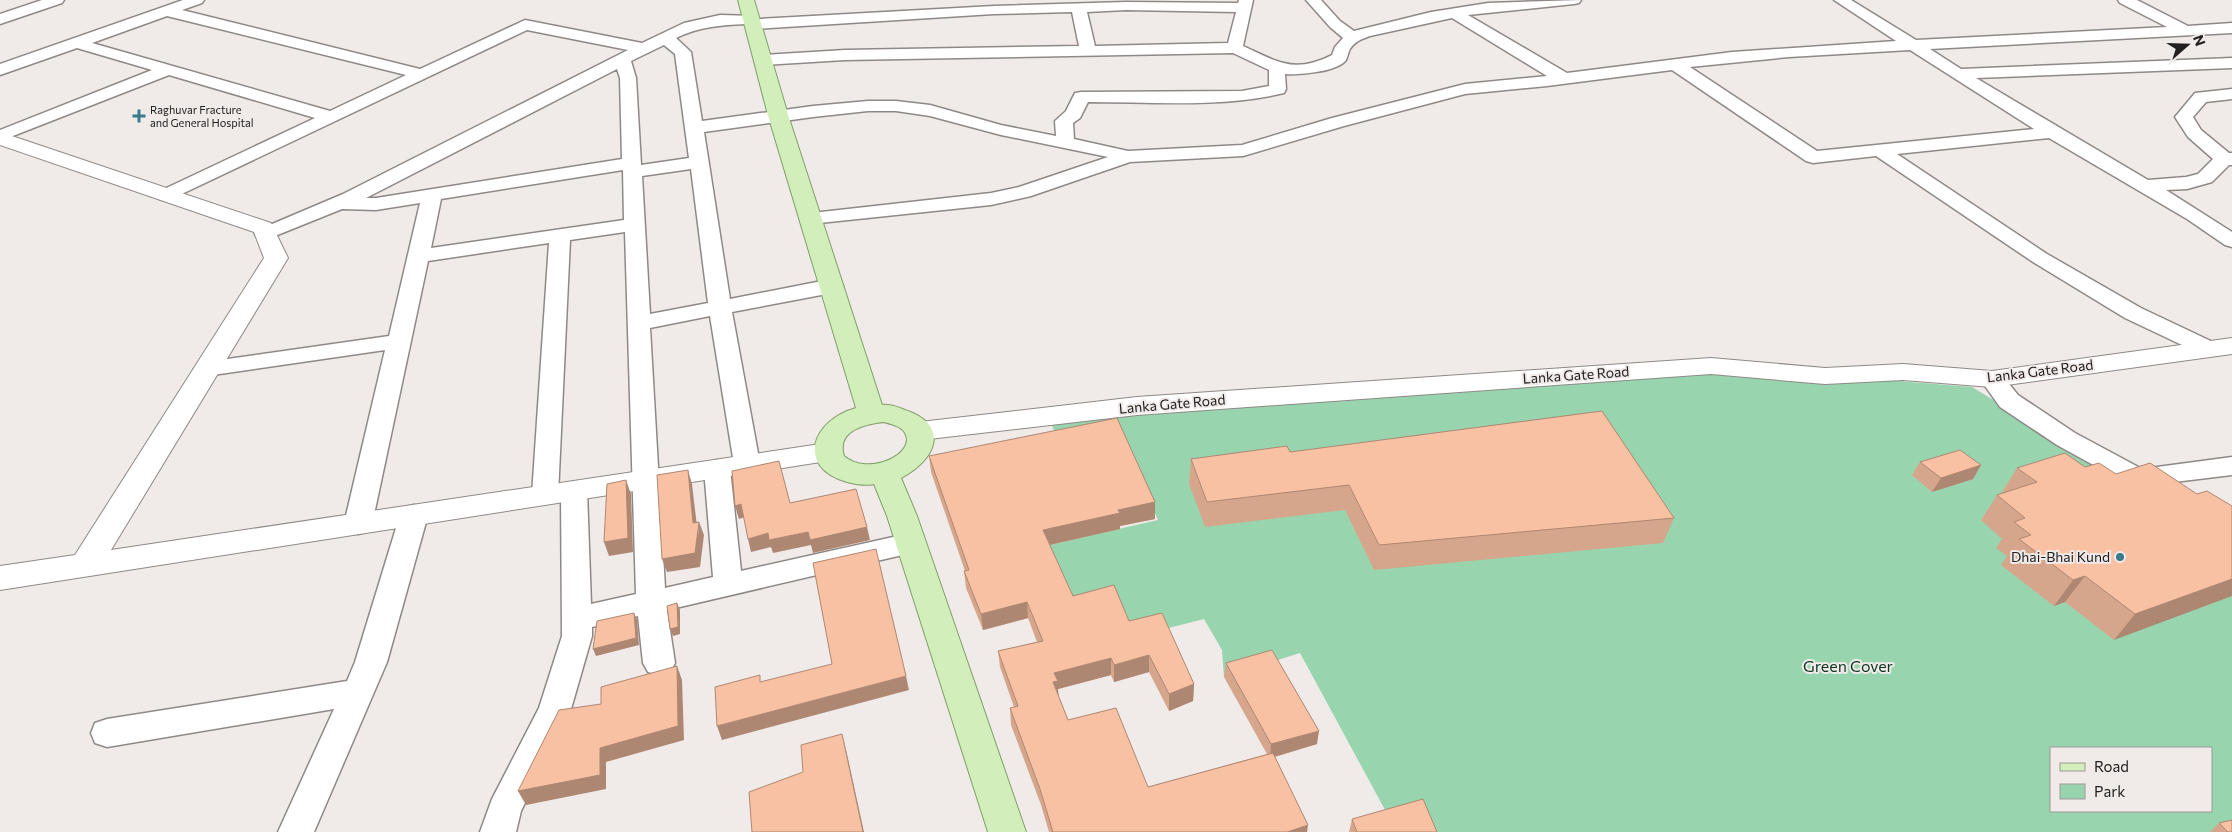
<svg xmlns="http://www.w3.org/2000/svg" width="2232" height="832" font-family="Commissioner,sans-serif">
  <rect width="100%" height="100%" fill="#f0eae8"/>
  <path fill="#98d5ae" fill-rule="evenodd" d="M1711,366L1972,387L2104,467L2232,533V832H1397L1300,653L1224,677L1222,650L1204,619L1129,638L1075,612L1048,545L1158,520L1119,432L1061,447L1048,416ZM2051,748H2211V811H2051Z"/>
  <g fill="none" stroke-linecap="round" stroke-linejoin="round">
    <g stroke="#8e8987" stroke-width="3">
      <g id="minor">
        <polygon points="42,0 64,0 62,3 0,24 0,14"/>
        <path d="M183,0H204L202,3L182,10L420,69L525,20L642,43L684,23L720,15L756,16L759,19L994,6L1126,2L1238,3L1239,0H1253L1243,46C1278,62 1294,74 1332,55L1335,47L1343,38L1330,27L1306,0H1321L1340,21L1354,31L1431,12L1488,3L1581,0L1579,3L1574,4L1468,15L1567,73L1732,52L1896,41L1834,0H1851L1916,40L2167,27L2120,3L2118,0H2137L2188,26L2232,23V33L1930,49L1961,69L2232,58V68L1976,78L2148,180L2186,177L2198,174L2213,159L2188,137L2175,117L2195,93L2232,89V99L2206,102L2193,117L2201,130L2229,153H2232V165H2229L2212,182L2187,189L2166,190L2232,232V247L2225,245L2187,219L2049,138L1897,154L2047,254L2141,308L2217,344L2221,349L2217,354L2209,356L2201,354L2125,318L2033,262L1876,156L1813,163L1806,161L1672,70L1547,86L1465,94L1344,126L1243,156L1130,162L1031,196L991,205L810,224L803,222L800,218L803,214L991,193L1019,187L1108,157L1001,135L930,116L896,111H868L813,117L704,132L730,299L832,279L840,281L843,286L840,291L832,293L732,312L760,464L756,470L747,473L738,470L734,464L710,316L650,328L665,588L713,577L704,469L708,463L717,460L726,463L730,469L741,571L911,533L921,536L925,543L921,550L911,553L667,610L675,663L670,672L659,675L648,672L643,663L638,616L592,627V636L571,709L521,811L516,832H480L492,799L539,708L562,636L561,491L565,484L574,482L583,484L587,491L591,604L636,594L625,232L570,240L558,495L555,502L545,504L535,502L532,495L549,243L428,261L372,524L368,531L358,534L348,531L344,524L385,350L206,376L198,374L194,369L198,364L206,362L389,336L420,203L376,210L342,209L265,240L258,238L255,234L258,230L343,194L628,50L527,30L167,201L160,199L157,195L160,191L315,118L169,75L0,141V130L152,70L77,48L0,75V64ZM1126,10L1236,12L1228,43L1095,46L1087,12ZM1072,12L1079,46L845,50L763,55L757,57L755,60L757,63L763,65L845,60L1233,53L1269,70V86L1242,91L1081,92L1075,93L1066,111L1055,121L1056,136L1001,125L930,105L896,101H868L813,106L702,121L691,52L676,38C698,27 721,25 746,24L748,27L753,29L994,14ZM167,16L406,75L330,111L92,43ZM1452,18L1547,76L1465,84L1332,118L1242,145L1128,151L1074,139L1073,123L1080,118L1088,102C1152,102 1222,108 1284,93L1286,89L1285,74C1299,75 1337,72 1346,60C1348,56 1348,52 1350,49C1355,41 1362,39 1370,36ZM664,45L675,54L689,158L641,165L636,78L631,61ZM1910,50L2034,129L1817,151L1690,67L1789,57ZM617,69L620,78L622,159L376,198H366ZM691,169L708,303L650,314L642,176ZM623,170L624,220L431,248L441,199Z"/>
        <polygon points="1992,372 2001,374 2018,395 2075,433 2142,469 2232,457 2232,475 2166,483 2168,487 2164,494 2155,496 2146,494 2057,445 2000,407 1980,379 1983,374"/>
        <polygon points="414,505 424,508 428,515 387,662 314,832 278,832 334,709 107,747 95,743 91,733 95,723 107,719 347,681 355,662 400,515 404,508"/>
      </g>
    </g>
    <g stroke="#8e8987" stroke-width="2">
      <g id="tertiary">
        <polygon points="0,132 271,223 288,258 111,550 827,443 837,445 841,452 837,459 827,461 0,590 0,566 75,555 264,258 254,232 0,145"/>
        <polygon points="2232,338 2232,354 1992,387 1903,380 1825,384 1711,374 1137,415 920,440 910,437 906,431 910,425 920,422 1137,397 1711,358 1825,368 1903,364 1992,371"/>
      </g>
    </g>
    <g stroke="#809f68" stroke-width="2">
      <path id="primary" d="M738,0H754L788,115L882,405C890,404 897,407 905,410C951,425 936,460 901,478L917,516L1026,832H988L887,516L874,484C866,486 855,484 847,482C795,467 812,420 856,408L768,115ZM884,422C891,424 901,426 905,433C917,454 868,477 844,456C836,430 866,424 884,422Z"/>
    </g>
    <use href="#minor" fill="#fff" fill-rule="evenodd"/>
    <use href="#tertiary" fill="#fff" fill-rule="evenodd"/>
    <use href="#primary" fill="#d1eebb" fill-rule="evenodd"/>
  </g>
  <g fill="#d6a68c">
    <polygon points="1290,452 1674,518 1663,543 1374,570 1345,510 1205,527 1189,484 1191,459"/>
    <polygon points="929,456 1155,502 1155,519 1120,526 1120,529 1050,545 1073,596 1129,621 1194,684 1193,701 1169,711 1149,672 1114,682 1111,675 1058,689 1058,695 1068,720 1148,787 1267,754 1224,677 1226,663 1317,744 1275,757 1307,832 1049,832 1041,805 1011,725 1010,708 1014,707 1000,667 998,651 1037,642 1028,618 983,630 966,588 964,571 965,571 931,472"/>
    <polygon points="1920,462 1981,465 1973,479 1932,492 1912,475"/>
    <polygon points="2085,467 2197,494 2232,506 2114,640 2065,602 2054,606 2001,565 2007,556 1996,548 2002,539 1981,520 1997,495 2001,494 2017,468"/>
    <polygon points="1352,819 1437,832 1349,832"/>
    <polygon points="2219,823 2232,832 2210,832"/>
  </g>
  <g fill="#ae8772">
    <polygon points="1981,465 1973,479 1932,492 1941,478"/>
    <polygon points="688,470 692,484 698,535 699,522 704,535 700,567 667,572 662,559 693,523"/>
    <polygon points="626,480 631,494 633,552 609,556 604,542"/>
    <polygon points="1155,502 1155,519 1120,526 1120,529 1044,546 1043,530 1118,510"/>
    <polygon points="741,504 745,517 739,519 735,506"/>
    <polygon points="867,527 870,540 813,553 811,545 773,553 771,547 751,552 748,539 768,533 808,532"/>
    <polygon points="2085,576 2065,602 2054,606 2073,580"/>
    <polygon points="2232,579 2232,596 2114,640 2135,614"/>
    <polygon points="1027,602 1028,618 983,630 981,614"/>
    <polygon points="677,603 680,610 680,634 673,636 670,629"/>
    <polygon points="634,613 637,620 639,645 596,656 593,649"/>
    <polygon points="1149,655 1149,672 1114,682 1114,665"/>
    <polygon points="1111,658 1111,675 1058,689 1059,698 1053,682 1054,673"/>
    <polygon points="677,666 682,680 684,740 606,762 606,789 526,805 518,791 600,748"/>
    <polygon points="906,676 909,690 722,740 717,726"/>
    <polygon points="1194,684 1193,701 1169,711 1169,694"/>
    <polygon points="1319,731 1317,744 1270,758 1271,744"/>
    <polygon points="842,734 847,754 864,832 863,832"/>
    <polygon points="1308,825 1307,832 1287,832"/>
  </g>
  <g fill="#f9c1a3" stroke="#ae8772">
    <polygon points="1602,411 1674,518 1379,545 1349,485 1207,502 1191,459 1287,446 1290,452"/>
    <polygon points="1117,418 1155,502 1118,510 1120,513 1043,530 1073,596 1114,585 1129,621 1162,613 1194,684 1169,694 1149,655 1114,665 1111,658 1054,673 1058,681 1053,682 1068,720 1116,708 1148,787 1273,753 1308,825 1287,832 1053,832 1040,789 1010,708 1018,706 998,651 1043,641 1027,602 981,614 964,571 969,570 929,456"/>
    <polygon points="1960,450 1981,465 1941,478 1920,462"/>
    <polygon points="2065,453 2085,467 2099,463 2116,474 2150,463 2197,494 2207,491 2232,506 2232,579 2135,614 2085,576 2073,580 2019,539 2031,535 2014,522 2025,518 1997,495 2037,482 2017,468"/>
    <polygon points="779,461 790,503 856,489 867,527 810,540 808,532 769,540 768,533 748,539 741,504 735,506 732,471"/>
    <polygon points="688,470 693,523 699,522 695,553 662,559 657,475"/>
    <polygon points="626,480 628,538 604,542 607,484"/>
    <polygon points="876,549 906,676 717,726 715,687 760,675 760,682 832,664 813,563"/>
    <polygon points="677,603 678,627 670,629 667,606"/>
    <polygon points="634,613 636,638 593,649 597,621"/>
    <polygon points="1272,650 1319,731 1271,744 1226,663"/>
    <polygon points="677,666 678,726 600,748 600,775 518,791 559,710 601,704 601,687"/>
    <polygon points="842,734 863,832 752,832 749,792 803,772 801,745"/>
    <polygon points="1423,799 1437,832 1357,832 1352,819"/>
    <polygon points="2232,820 2232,832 2228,832 2219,823"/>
  </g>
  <g fill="#387b8b" stroke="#f0eae8" stroke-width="2">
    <path d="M136.5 108.5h5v5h5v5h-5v5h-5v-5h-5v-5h5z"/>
    <circle cx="2120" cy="557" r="5"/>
  </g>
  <g text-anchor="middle" stroke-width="4" stroke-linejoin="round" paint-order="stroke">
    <g font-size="11" fill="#222020" stroke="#f0eae8" text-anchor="start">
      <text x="150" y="114">Raghuvar Fracture<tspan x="150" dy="13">and General Hospital</tspan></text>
    </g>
    <g font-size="14" fill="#222020" stroke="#f0eae8">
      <text transform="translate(2040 371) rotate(-7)" y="5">Lanka Gate Road</text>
      <text transform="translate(1576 375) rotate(-4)" y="5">Lanka Gate Road</text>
      <text transform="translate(1172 404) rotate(-5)" y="5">Lanka Gate Road</text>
    </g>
    <g font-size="14" fill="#222020" stroke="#f0eae8" text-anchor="end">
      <text x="2110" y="562">Dhai-Bhai Kund</text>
    </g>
    <g font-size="16" fill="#0b3720" stroke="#f0eae8">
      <text x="1848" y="672">Green Cover</text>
    </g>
  </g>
  <rect x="2050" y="747" width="162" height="65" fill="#f0eae8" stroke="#9e9998"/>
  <rect x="2060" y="763" width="25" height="8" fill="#d1eebb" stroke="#9e9998"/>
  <text x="2094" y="772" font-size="15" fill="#222020">Road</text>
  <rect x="2060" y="784" width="25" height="15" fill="#98d5ae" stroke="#9e9998"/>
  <text x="2094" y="797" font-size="15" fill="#222020">Park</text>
  <g transform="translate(2187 45) rotate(70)" stroke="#f0eae8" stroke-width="4" paint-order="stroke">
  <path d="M0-4L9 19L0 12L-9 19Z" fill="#222020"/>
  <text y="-8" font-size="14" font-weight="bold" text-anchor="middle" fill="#222020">N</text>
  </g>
</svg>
